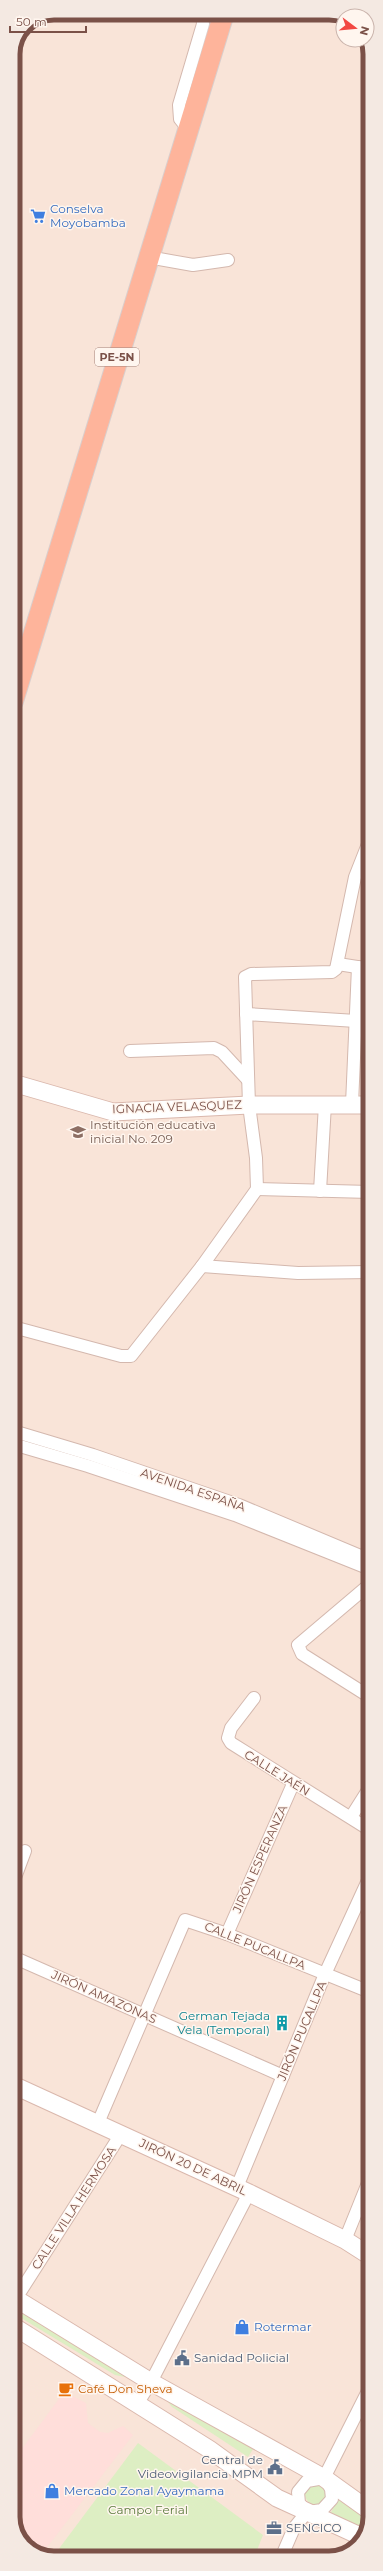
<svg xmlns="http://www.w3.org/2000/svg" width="383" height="2571" font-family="Montserrat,sans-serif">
  <rect width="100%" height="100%" fill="#fef1e7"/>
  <polygon fill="#f9e4d8" points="54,13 334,13 343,18 343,40 365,40 370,49 370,2517 360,2544 334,2558 49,2558 25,2546 13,2522 13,54 25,25"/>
  <polygon fill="#ffdeda" points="64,2392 86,2403 88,2423 100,2432 108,2433 123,2426 133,2435 42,2554 25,2546 13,2522 13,2461"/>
  <g fill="#ddeec3">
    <polygon points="17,2303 132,2375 125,2377 115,2375 13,2313"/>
    <polygon points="163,2396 255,2446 248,2457 172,2407"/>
    <polygon points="138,2443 263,2535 254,2558 52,2558"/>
    <circle cx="316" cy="2494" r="11"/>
    <polygon points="340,2496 370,2518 365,2530 330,2514"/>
  </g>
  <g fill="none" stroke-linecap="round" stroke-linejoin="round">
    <g stroke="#d4b8ae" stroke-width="14">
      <g id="minor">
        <polyline points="188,129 180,119 179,105 203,24 202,13"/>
        <polyline points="148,257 193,265 228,260"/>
        <polyline points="338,964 370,969"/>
        <polyline points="246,1014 356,1021"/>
        <polyline points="130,1051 214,1048 222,1052 247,1079"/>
        <polyline points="352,1104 358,967"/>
        <polyline points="257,1189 370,1192"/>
        <polyline points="320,1191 325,1104"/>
        <polyline points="202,1266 298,1273 370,1272"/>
        <polyline points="13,1327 121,1356 131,1356 202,1266 257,1189 256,1158 249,1105 245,977 251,974 332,972 336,969 355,877 370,839"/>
        <polyline points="13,1431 93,1455 239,1505 370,1560"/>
        <polyline points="13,1444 88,1466 235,1515 370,1569"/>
        <polyline points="370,1584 298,1645 302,1654 370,1697"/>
        <polyline points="254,1698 231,1728 228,1738 231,1743 370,1830"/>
        <polyline points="351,1817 370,1787"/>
        <polyline points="13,1883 25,1851"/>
        <polyline points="227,1934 293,1784"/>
        <polyline points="13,1957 283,2076"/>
        <polyline points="13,2100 22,2088"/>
        <polyline points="98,2123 185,1920 227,1934 370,1992"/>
        <polyline points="237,2187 325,1974 370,1876"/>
        <polyline points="345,2240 370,2178"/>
        <polyline points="13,2303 121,2134"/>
        <polyline points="137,2404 151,2382 249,2193"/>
        <polyline points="324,2478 370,2387"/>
        <polyline points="306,2511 299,2503 298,2492 307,2481 324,2478"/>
        <polyline points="308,2512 322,2510 332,2499 331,2489 326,2480"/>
        <polyline points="281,2558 294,2528 307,2512"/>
      </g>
    </g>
    <g stroke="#dab8ad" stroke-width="19">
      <g id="secondary">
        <polyline points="13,1083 113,1112 249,1105 370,1105"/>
        <polyline points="13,2085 249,2193 345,2240 370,2256"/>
        <polyline points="13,2297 151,2382 324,2478 370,2511"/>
        <polyline points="13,2326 209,2449 277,2498 362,2537"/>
      </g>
    </g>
    <g stroke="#dacecc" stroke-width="22">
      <polyline id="trunk" points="13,701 224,13"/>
    </g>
    <use href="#minor" stroke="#fff" stroke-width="12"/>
    <use href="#secondary" stroke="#fff" stroke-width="17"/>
    <use href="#trunk" stroke="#feb49b" stroke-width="20"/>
  </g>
  <defs>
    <g id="supermarket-bare" transform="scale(1.2)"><path d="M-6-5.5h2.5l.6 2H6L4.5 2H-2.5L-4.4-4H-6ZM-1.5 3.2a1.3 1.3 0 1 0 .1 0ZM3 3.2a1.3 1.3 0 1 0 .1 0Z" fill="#3f7fe0" stroke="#fff6ef" stroke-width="2.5" paint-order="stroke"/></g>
    <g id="school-bare" transform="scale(1.2)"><path d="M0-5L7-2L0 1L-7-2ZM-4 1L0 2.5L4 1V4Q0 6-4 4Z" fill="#8d6e63" stroke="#fff6ef" stroke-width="2.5" paint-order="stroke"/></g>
    <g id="building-bare" transform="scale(1.2)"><path d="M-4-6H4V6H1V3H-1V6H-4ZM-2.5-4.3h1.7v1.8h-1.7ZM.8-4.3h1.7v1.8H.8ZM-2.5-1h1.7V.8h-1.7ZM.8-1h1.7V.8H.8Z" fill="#0f9aa8" stroke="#fff6ef" stroke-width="2.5" paint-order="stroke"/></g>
    <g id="shop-bare" transform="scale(1.2)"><path d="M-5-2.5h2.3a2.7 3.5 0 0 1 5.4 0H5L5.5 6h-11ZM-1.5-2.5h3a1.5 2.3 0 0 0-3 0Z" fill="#3f7fe0" stroke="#fff6ef" stroke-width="2.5" paint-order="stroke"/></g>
    <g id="civic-bare" transform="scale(1.2)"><path d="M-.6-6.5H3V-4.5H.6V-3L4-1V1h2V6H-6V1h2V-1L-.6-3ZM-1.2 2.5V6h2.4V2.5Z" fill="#5c6f8a" stroke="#fff6ef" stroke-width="2.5" paint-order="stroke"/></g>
    <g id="cafe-bare" transform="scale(1.2)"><path d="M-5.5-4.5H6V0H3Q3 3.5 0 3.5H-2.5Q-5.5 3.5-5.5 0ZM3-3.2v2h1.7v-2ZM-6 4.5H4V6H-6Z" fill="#e8710a" stroke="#fff6ef" stroke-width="2.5" paint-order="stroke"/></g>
    <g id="office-bare" transform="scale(1.2)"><path d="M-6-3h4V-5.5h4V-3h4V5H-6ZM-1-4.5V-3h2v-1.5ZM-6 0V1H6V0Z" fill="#5c6f8a" stroke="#fff6ef" stroke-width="2.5" paint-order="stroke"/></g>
  </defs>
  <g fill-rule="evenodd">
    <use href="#supermarket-bare" x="38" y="216"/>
    <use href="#school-bare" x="78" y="1132"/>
    <use href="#building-bare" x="282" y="2023"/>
    <use href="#shop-bare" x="242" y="2327"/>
    <use href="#civic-bare" x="182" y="2358"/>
    <use href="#cafe-bare" x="66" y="2389"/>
    <use href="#civic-bare" x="275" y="2467"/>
    <use href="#shop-bare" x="52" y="2491"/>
    <use href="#office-bare" x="274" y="2528"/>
  </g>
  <g text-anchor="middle" stroke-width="3" stroke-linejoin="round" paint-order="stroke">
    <rect fill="#fff6ef" stroke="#a3827a" stroke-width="1" x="95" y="348" width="44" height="18" rx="3"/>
    <g font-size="11" font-weight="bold" fill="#7b5148">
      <text x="117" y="361">PE-5N</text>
    </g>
    <g font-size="12" fill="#366cbe" stroke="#fff6ef" text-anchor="start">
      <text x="50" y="213">Conselva<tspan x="50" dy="14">Moyobamba</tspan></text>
      <text x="254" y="2331">Rotermar</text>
      <text x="64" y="2495">Mercado Zonal Ayaymama</text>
    </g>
    <g font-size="12" fill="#7b5148" stroke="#fff6ef">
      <text transform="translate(177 1107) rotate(-2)" y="4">IGNACIA VELASQUEZ</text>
      <text transform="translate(193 1490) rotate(19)" y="4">AVENIDA ESPAÑA</text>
      <text transform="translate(277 1773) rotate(32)" y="4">CALLE JAÉN</text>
      <text transform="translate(260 1859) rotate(-66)" y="4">JIRÓN ESPERANZA</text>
      <text transform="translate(255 1946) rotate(22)" y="4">CALLE PUCALLPA</text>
      <text transform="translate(104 1997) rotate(24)" y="4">JIRÓN AMAZONAS</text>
      <text transform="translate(302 2031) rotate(-67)" y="4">JIRÓN PUCALLPA</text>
      <text transform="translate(193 2167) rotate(25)" y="4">JIRÓN 20 DE ABRIL</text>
      <text transform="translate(74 2208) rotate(-57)" y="4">CALLE VILLA HERMOSA</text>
    </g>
    <g font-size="12" fill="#785e54" stroke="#fff6ef" text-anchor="start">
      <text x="90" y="1129">Institución educativa<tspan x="90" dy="14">inicial No. 209</tspan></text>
    </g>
    <g font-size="12" fill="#0d838f" stroke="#fff6ef" text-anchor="end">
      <text x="270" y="2020">German Tejada<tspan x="270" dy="14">Vela (Temporal)</tspan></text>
    </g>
    <g font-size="12" fill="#4e5e75" stroke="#fff6ef" text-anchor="start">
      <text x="194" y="2362">Sanidad Policial</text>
      <text x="263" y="2464" text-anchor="end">Central de<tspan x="263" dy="14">Videovigilancia MPM</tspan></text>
      <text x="286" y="2532">SENCICO</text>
    </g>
    <g font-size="12" fill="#c56008" stroke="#fff6ef" text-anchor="start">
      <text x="78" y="2393">Café Don Sheva</text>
    </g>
    <g font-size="12" fill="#5b7b3c" stroke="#fff6ef">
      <text x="148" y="2514">Campo Ferial</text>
    </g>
  </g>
  <path d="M0 0H383V2571H0ZM54 20H329A34 34 0 0 1 363 54V2517A34 34 0 0 1 329 2551H54A34 34 0 0 1 20 2517V54A34 34 0 0 1 54 20Z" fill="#f4e9e2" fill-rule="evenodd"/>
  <path fill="none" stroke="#7b5148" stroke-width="5" d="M54 20H329A34 34 0 0 1 363 54V2517A34 34 0 0 1 329 2551H54A34 34 0 0 1 20 2517V54A34 34 0 0 1 54 20Z"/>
  <g transform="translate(355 28) rotate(106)"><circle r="19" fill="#fff6ef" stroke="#cab4ac"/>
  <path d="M0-3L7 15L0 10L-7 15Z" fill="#f24842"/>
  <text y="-6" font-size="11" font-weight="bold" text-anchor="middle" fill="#7b5148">N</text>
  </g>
  <path d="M10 26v6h76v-6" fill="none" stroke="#7b5148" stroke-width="2"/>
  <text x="16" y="26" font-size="12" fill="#7b5148" stroke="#fff6ef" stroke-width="3" paint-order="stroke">50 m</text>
</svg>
